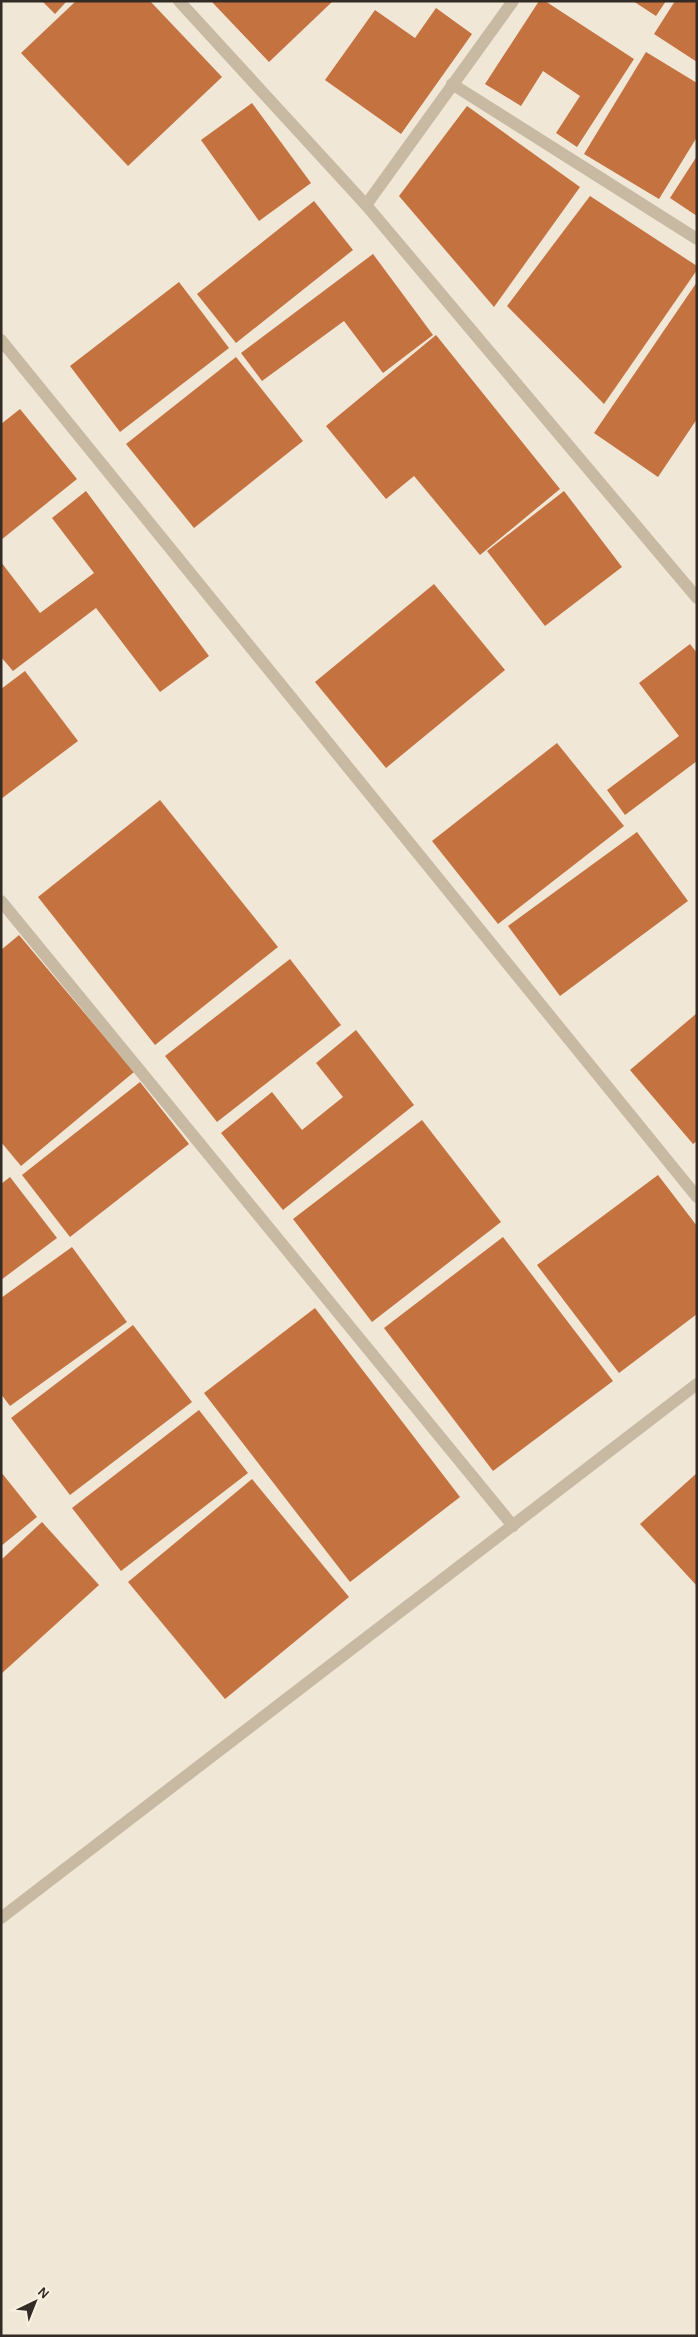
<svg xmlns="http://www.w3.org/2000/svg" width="698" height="2337" font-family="Karla,sans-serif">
  <rect width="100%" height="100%" fill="#f0e7d6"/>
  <g fill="#c47240">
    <polygon points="42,1 67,1 55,14"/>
    <polygon points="76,1 150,1 222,77 128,166 21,53"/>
    <polygon points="211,1 333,1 269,62"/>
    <polygon points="539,1 545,1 634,59 577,147 556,133 580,96 543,71 521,106 485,84"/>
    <polygon points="633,1 666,1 656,16"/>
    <polygon points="675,1 697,1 697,62 654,34"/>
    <polygon points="436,8 472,34 401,134 325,80 375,10 415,38"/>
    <polygon points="646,52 697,83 697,137 659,199 584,154"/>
    <polygon points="252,103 311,183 259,221 201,140"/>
    <polygon points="467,106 580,187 494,307 399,196"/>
    <polygon points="697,156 697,216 670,198"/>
    <polygon points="590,196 697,266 697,270 604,404 507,306"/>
    <polygon points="314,201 353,250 236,343 197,294"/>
    <polygon points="373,254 433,335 383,373 344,321 262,381 241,353"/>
    <polygon points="179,282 229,348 120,432 70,366"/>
    <polygon points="697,282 697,419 658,477 594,433"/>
    <polygon points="436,335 560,489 480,555 414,476 386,499 326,426"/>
    <polygon points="236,357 303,441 194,528 126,444"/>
    <polygon points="20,409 77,479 1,540 1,424"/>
    <polygon points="86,491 209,656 160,692 96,608 13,671 1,657 1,562 40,613 94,573 52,518"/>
    <polygon points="564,491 622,567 545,626 487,551"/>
    <polygon points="434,584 505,670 386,768 315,682"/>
    <polygon points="690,644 697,653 697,761 625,815 607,790 679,736 639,683"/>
    <polygon points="25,671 78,741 1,799 1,689"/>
    <polygon points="557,743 624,826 498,924 432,841"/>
    <polygon points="160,800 278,947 155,1045 38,897"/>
    <polygon points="637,832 688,901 560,996 508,926"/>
    <polygon points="19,935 134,1072 21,1166 1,1142 1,950"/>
    <polygon points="290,959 341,1025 217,1122 165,1056"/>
    <polygon points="697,1013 697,1141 693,1144 630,1070"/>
    <polygon points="356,1030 414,1105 283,1210 221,1133 272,1092 302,1130 343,1097 316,1063"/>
    <polygon points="140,1082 189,1144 70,1237 22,1175"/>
    <polygon points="422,1120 501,1222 372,1322 293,1219"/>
    <polygon points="658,1175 697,1226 697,1314 619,1373 537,1265"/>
    <polygon points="10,1177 57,1238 1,1280 1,1184"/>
    <polygon points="503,1237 613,1381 493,1471 384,1328"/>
    <polygon points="72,1247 127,1322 10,1406 1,1394 1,1298"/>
    <polygon points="315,1308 460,1497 350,1582 204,1393"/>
    <polygon points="133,1325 192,1402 70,1495 11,1418"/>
    <polygon points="199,1410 248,1473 121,1571 72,1508"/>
    <polygon points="1,1472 37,1517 1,1546"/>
    <polygon points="697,1473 697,1586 640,1524"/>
    <polygon points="252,1479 349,1597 225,1699 128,1582"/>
    <polygon points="42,1522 99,1585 1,1674 1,1560"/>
  </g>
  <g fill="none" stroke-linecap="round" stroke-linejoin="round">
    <g stroke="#c8b9a3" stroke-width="12">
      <polyline points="179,1 366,205 697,598"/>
      <polyline points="452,84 697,239"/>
      <polyline points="366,205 513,1"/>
      <polyline points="1,340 697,1197"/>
      <polyline points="1,901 513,1526"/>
      <polyline points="1,1918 697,1384"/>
    </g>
  </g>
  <rect width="698" height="2337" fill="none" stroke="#332b25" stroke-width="5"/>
  <g transform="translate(35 2302) rotate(43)" stroke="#f8f1e2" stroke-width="4" paint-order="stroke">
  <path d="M0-4L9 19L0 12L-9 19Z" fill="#332b25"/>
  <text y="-8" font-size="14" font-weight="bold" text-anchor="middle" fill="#332b25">N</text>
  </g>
</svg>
